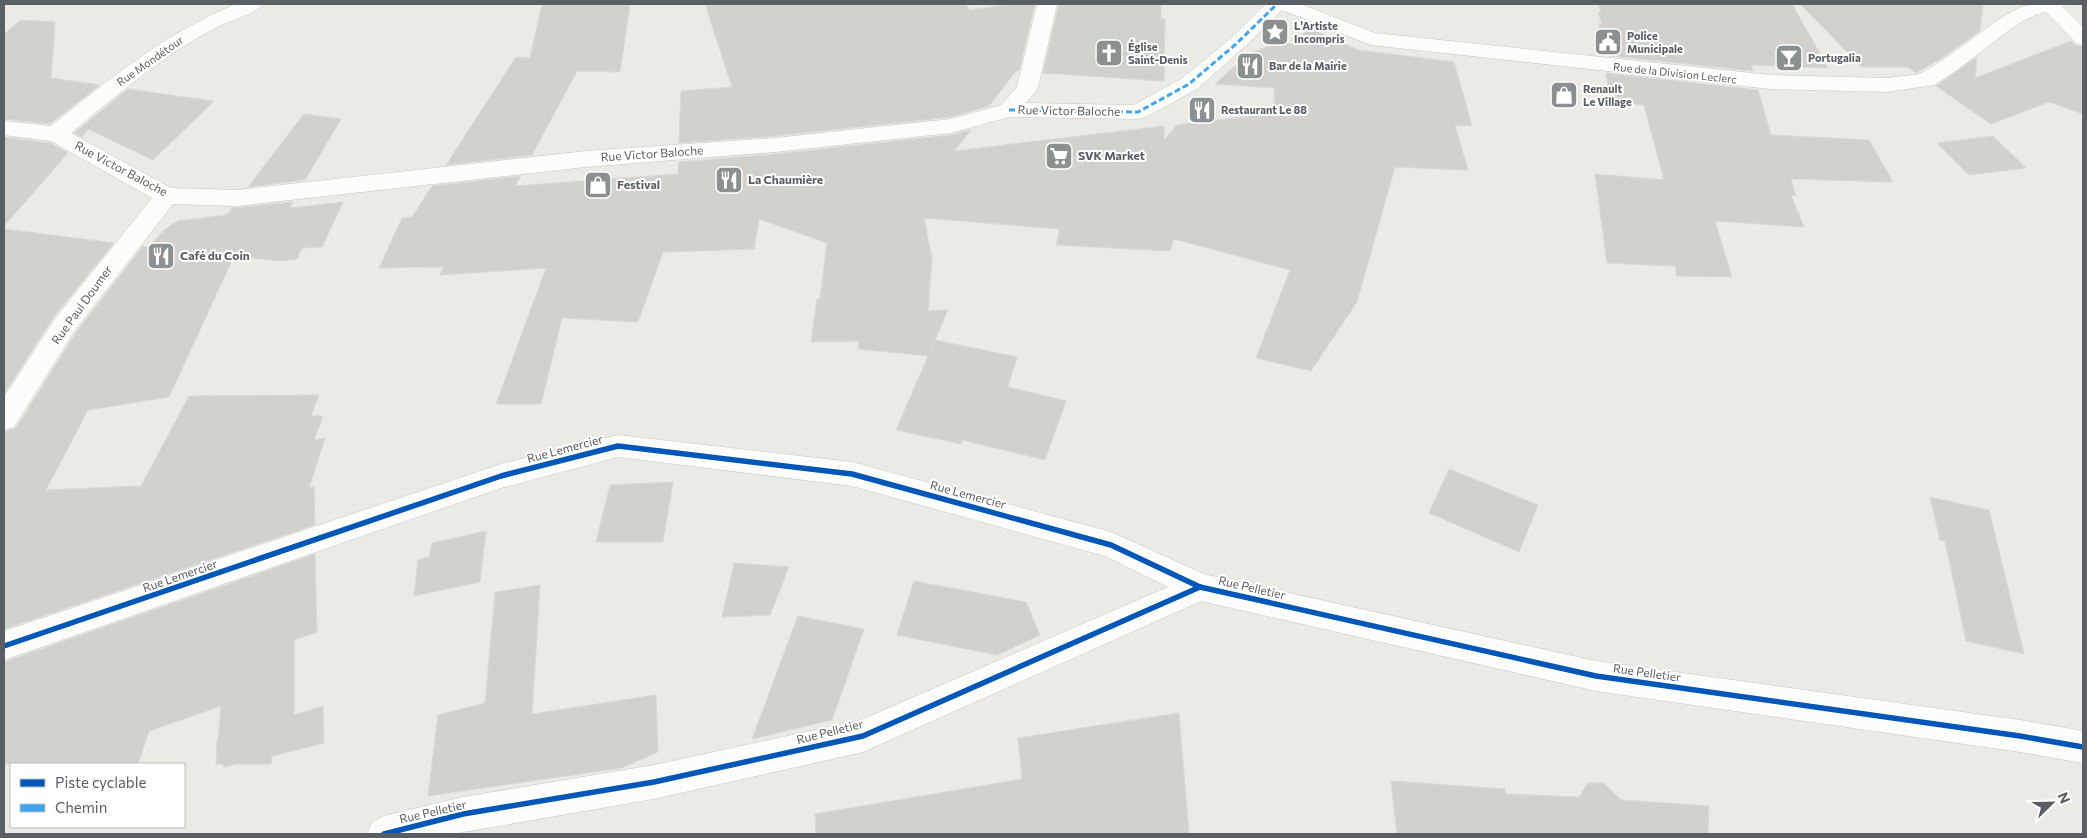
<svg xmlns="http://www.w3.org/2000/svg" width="2087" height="838" font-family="Commissioner,sans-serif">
  <rect width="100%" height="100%" fill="#ebeae5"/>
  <g fill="#d2d1ce" stroke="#dad9d4">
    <polygon points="542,4 630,4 620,72 577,71 532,155 446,165 516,57 530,58"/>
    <polygon points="705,4 966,4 969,10 1013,4 1035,4 1019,71 1016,71 989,106 951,117 775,136 679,143 681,91 732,87"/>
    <polygon points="1059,4 1161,4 1161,19 1165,19 1164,81 1043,73"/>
    <polygon points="1598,4 1792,4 1828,68 1751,65 1753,71 1603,55 1599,24 1602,24 1598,12 1601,12"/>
    <polygon points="1800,4 1983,4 1980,31 1942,58 1916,73 1908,67 1862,67"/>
    <polygon points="21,20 55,22 51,78 100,85 50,124 4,119 4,34"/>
    <polygon points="1309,28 1358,50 1454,62 1472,126 1455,125 1468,170 1395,167 1357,302 1311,371 1256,358 1290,270 1174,239 1170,251 1056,245 1060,229 924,218 932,259 928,311 948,310 928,356 858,349 859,341 811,342 817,299 820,299 827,243 759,219 754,249 663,252 638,322 562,318 541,404 496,404 546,268 440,275 443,267 379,268 402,218 412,217 432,186 521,176 515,186 678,174 679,162 775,154 951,135 971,130 954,151 1164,126 1164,140 1177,125 1275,113 1274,88 1215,84 1248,54 1279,42 1292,44"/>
    <polygon points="2071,41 2075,45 2083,47 2083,114 2049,102 1991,124 1936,86 1977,57 1975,78"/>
    <polygon points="1606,73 1758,90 1771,135 1869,140 1893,182 1791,179 1796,196 1791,195 1804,227 1715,221 1732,277 1677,276 1675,266 1607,263 1595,174 1664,180 1644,105 1610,101"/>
    <polygon points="128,89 213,101 214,101 153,160 88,129 82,137 74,133"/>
    <polygon points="304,114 341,119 305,180 248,187"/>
    <polygon points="1993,136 2026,168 1969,175 1937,143"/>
    <polygon points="4,137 50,143 68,153 4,226"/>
    <polygon points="293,202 290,208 343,202 322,247 302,248 297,259 280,261 234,256 169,397 88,410 46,490 141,486 189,396 319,395 311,416 323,416 314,440 325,438 309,488 314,487 315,525 4,629 4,432 16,428 77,331 143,246 148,247 165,229 178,221 227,215 232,208"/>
    <polygon points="4,229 114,243 55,315 4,394"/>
    <polygon points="935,340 1017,357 1008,387 1066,401 1045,460 962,440 961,444 896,430"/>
    <polygon points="1449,469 1538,505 1519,552 1429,513"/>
    <polygon points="673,482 663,542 596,542 610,485"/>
    <polygon points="1930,497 1989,510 2024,654 1966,641 1945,541 1940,540"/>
    <polygon points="486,531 480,582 414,596 418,560 429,557 432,543"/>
    <polygon points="315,554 317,632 294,640 294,715 323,706 324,743 272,756 271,764 236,764 224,767 223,764 216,764 217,741 218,740 221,706 149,731 138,764 4,764 4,662"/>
    <polygon points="734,563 789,567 770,615 722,617"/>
    <polygon points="914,581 1026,602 1040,635 997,655 897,635"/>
    <polygon points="540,585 532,714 656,695 658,752 622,768 428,796 438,715 485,703 495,592"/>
    <polygon points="798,616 864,629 832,720 752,739"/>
    <polygon points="1179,713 1189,834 816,834 815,814 1022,779 1018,738"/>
    <polygon points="1391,781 1505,789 1506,794 1579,797 1588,783 1604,783 1621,800 1709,806 1708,834 1397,834"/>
  </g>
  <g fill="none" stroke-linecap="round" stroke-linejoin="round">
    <g stroke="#c7c7c6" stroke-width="1">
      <g id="minor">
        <path d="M236,4H263C257,13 230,21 219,26C165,54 118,94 71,133L171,188L237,190L586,151L775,138L951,119L1001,105L1017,87L1037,4H1057L1038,88L1026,103L1134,105L1181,79L1229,40L1266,4H1301L1375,33L1770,75L1887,78L1920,74L1943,60L2002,17L2021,7L2033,4H2065L2063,7L2083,27V45L2076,43L2046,12L2035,15L2016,25L1957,70L1934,85L1887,92L1770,89L1371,45L1282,10L1243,48L1197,89L1146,117L1138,119L1009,117L951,133L775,152L586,167L237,206L173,204L75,330L14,427L4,430V397L57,316L152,198L51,141L4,135V121L51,126C109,79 167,32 236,4Z"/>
        <polygon points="618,435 852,462 1111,532 1204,574 1596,661 2020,720 2083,731 2083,763 2020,752 1596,691 1201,601 863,752 654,799 452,834 367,834 372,822 384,816 463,797 654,765 861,720 1168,587 1105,556 852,486 618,457 501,488 4,660 4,631 501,464"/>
      </g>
    </g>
    <use href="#minor" fill="#fcfcfb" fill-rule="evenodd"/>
    <polyline stroke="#40a5ee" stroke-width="3" stroke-dasharray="6 3" stroke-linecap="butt" points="1009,110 1138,112 1189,84 1236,44 1277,4"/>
    <g stroke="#fff" stroke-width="9">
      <g id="cycleway">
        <polyline points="4,646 501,476 618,446 852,474 1111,545 1200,587"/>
        <polyline points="384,834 463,814 654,782 863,736 1200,587 1596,676 2020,736 2083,747"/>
      </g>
    </g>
    <use href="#cycleway" stroke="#0057b8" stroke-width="5.5"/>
  </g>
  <defs>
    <g id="sight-square" transform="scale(1.4375)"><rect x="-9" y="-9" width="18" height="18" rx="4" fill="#8d9091" stroke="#fff"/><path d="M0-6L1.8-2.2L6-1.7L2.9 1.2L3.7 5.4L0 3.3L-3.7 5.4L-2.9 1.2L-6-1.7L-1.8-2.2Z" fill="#fff"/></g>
    <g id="civic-square" transform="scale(1.4375)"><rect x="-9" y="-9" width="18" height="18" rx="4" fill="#8d9091" stroke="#fff"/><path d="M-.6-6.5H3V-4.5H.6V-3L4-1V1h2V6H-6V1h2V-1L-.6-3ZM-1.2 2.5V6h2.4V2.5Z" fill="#fff"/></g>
    <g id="church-square" transform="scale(1.4375)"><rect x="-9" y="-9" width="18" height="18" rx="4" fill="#8d9091" stroke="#fff"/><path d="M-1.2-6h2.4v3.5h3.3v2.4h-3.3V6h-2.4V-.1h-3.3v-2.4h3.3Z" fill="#fff"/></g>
    <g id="bar-square" transform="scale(1.4375)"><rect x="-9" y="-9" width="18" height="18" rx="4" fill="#8d9091" stroke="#fff"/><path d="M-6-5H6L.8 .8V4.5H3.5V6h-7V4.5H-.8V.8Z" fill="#fff"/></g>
    <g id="restaurant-square" transform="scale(1.4375)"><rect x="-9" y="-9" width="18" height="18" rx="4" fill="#8d9091" stroke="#fff"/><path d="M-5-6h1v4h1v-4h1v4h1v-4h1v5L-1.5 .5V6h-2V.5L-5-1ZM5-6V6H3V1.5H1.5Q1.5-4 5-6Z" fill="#fff"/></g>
    <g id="shop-square" transform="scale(1.4375)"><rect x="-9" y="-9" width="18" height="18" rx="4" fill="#8d9091" stroke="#fff"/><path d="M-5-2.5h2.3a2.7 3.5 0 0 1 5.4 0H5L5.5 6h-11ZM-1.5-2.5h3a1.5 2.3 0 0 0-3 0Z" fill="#fff"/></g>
    <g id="supermarket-square" transform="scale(1.4375)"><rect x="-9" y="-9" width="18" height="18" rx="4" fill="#8d9091" stroke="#fff"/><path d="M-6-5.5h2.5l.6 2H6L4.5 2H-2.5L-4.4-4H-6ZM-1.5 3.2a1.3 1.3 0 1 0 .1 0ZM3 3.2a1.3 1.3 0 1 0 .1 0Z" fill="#fff"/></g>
  </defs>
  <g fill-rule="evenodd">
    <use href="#sight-square" x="1275" y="32"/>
    <use href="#civic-square" x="1608" y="42"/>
    <use href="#church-square" x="1109" y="53"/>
    <use href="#bar-square" x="1789" y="58"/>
    <use href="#restaurant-square" x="1250" y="66"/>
    <use href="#shop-square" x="1564" y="95"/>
    <use href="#restaurant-square" x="1202" y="110"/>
    <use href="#supermarket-square" x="1059" y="156"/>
    <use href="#restaurant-square" x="729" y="180"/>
    <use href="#shop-square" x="598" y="185"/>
    <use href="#restaurant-square" x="161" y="256"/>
  </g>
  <g text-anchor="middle" stroke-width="4" stroke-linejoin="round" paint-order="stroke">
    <g font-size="11" font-weight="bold" fill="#5a5f64" stroke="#fff" text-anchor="start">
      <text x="1294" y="30">L'Artiste<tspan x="1294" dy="13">Incompris</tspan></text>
      <text x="1627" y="40">Police<tspan x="1627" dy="13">Municipale</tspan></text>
      <text x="1128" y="51">Église<tspan x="1128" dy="13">Saint-Denis</tspan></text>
      <text x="1808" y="62">Portugalia</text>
      <text x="1269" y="70">Bar de la Mairie</text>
      <text x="1583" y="93">Renault<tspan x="1583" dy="13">Le Village</tspan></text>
      <text x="1221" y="114">Restaurant Le 88</text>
    </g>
    <g font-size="11" fill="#5a5f64" stroke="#fff">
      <text transform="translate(150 61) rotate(-35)" y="4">Rue Mondétour</text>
      <text transform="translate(1675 73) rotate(6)" y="4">Rue de la Division Leclerc</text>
    </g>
    <g font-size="12" fill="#5a5f64" stroke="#fff">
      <text transform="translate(1069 111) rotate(1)" y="4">Rue Victor Baloche</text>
      <text transform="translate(652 154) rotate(-4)" y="4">Rue Victor Baloche</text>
      <text transform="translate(121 169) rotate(28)" y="4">Rue Victor Baloche</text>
      <text transform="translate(82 305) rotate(-54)" y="4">Rue Paul Doumer</text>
      <text transform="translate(565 449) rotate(-15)" y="4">Rue Lemercier</text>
      <text transform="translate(968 495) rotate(15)" y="4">Rue Lemercier</text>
      <text transform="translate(180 576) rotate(-19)" y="4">Rue Lemercier</text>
      <text transform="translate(1252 588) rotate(13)" y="4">Rue Pelletier</text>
      <text transform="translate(1647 673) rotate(8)" y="4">Rue Pelletier</text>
      <text transform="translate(830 732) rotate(-14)" y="4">Rue Pelletier</text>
      <text transform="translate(433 812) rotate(-13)" y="4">Rue Pelletier</text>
    </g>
    <g font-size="12" font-weight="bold" fill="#5a5f64" stroke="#fff" text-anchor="start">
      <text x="1078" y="160">SVK Market</text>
      <text x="748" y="184">La Chaumière</text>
      <text x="617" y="189">Festival</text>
      <text x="180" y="260">Café du Coin</text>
    </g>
  </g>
  <rect width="2087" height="838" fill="none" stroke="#5a5f64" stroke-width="10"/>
  <rect x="10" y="763" width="175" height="65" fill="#ffffff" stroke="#bdbfc1"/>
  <rect x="20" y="779" width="25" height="8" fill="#0057b8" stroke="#bdbfc1"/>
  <text x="55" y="788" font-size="15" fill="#5a5f64">Piste cyclable</text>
  <rect x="20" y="804" width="25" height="8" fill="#40a5ee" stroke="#bdbfc1"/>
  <text x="55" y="813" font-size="15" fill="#5a5f64">Chemin</text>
  <g transform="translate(2052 803) rotate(67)" stroke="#ffffff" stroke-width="4" paint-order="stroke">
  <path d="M0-4L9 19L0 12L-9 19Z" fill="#5a5f64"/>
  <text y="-8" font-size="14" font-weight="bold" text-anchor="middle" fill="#5a5f64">N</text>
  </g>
</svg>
